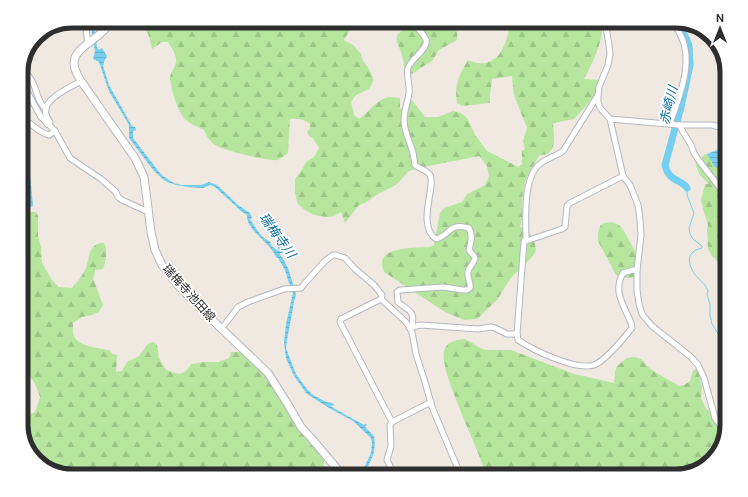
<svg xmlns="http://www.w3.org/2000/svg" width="748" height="497" font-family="'DM Sans','Noto Sans JP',sans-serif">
  <defs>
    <pattern id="forest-firs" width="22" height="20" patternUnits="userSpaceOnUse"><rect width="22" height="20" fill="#b6e59e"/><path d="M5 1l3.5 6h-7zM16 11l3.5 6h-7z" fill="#9dc588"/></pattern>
    <pattern id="water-rules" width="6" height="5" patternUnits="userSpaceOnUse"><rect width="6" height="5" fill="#75cff0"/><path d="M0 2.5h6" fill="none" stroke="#66b2ce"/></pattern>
  </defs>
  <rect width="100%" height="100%" fill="#efe9e1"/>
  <g fill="url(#forest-firs)">
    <path d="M131,21H355L344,40L353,45L361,54L363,61L369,69L374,80L369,89L356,95L351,102L354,115L359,119C369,112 377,99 389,97C393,97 396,98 400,98V109L412,100L425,117H438L453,111L461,113L467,118L471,126L475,135L487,151L518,167L522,164V151L525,149L523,141L527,128L514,95L512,76L492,79L490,94V103L462,106L457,103C454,84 459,76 468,60C485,68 499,61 505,43C507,40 507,36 508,33C509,29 510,25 512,21H602C604,41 593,62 584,79L601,80L598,90L586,106L574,119L553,123C554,136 558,155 540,155C532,167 524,179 523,193C521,204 524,216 520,227L528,230L535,244L536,250L533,256L510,279L497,300L477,319L464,320L445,312L384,272C383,269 382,265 382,262C384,246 418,248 430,247L434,245L440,213L444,208L462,202L467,194L484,186L489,177L487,166L479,156L428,166L409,171L396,185L378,194L365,203L359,205L345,223L341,212L334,216L328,217L319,216L312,214L305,210L298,204L295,193V179L303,168L306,162L314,157L319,148L313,138L309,136L307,132L310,128V124C304,119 298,118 290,119L289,133L288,153C285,155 281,159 277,160C271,162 223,150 217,146C210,142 207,137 204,130C198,127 190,124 185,119C178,112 171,89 170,79C170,72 175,68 176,62C177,55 171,47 168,42H162L152,49C150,41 150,32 142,28C136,24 136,27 131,21Z"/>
    <path d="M409,21H428L439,27L443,24C453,24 459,29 457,40L439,50L432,61L410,75L405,72C404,66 403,58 401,52C396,39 392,35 407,28Z"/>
    <polygon points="705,154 710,155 723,177 727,186 727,274 722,266 712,256 708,249 707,230 708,225 704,213 701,200 705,184 709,184 700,175 696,166 695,159 701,158"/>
    <path d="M21,211L36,212L38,216V236L41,247L42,263L52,280L59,287L72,288C76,283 81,278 84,272C90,262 87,242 104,243C108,252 106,260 103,269L95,270L94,276L93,278L103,305L99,312L92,315L82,317L73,323C73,327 72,332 74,336C80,347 98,348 109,350L112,354L117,355L116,372L122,371L127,362L139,356L148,344L153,342L157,345L159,358L166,370C179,374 183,377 191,364L204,362H219L229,358L231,352H242L273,374L288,412L324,457V472L322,476H72L44,467L28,450L21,428V418L35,412L40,397C37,387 32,374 21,372Z"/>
    <path d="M612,222L619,225L624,231L638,257L637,275C630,280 624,278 616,275L598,241V233L600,226L604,223Z"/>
    <path d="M464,339L469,341L480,348L486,350H511L574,374L614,383L615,372L617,366L627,358L634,357L641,359L647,366L655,372L679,386L684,385L690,381L693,371L696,369L699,374L702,387L701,398L706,409L727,418V425L718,453L699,471L676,476H487C480,458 473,440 465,422C459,405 441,368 444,351C446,342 455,340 464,339Z"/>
  </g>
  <g fill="url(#water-rules)">
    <path d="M90,21H93L97,47L98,50L102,48L107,56L104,62L103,66L109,85L132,126L135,127L136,130L133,131V138L159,172L163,176L174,183L182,185H201L209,182L217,185L238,205L250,213L252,218L250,219C256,228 261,239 271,242L270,243C271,246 276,250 279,251L277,245H279L286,251L282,253H280V255L282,257L288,268L296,294L295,299L294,301L293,308L287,340L286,348L292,364L296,374L306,388L313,395L326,402L332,403L335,405L330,406L364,425L365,424H367L365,427L374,436C377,452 370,464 361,476H358L365,466L371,453L372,443L371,438L353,421L329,408L307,394L294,376L286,358L284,343L286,324L293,293L288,280L285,270L278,258L276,257C271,243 246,230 247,215L241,211L215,187L210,185L203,188L188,187L176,185L165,181L154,171L129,138V125L109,91L99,62L93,59L95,51Z"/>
    <polygon points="717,150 725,150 727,153 727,182 725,182 722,179 719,173 718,173 717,171 717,168 716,167 714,167 712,162 707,154"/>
    <polygon points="21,156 29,162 29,163 33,206 21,211"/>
  </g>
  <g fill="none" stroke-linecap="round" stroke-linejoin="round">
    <path stroke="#75cff0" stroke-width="1" d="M687,188V195L694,213L689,228L690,234L693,239L702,246V248C699,249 695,250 693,252C685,259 692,272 698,278C702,282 706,285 708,291L707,294L710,305V315L712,324L722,340L723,345V356L727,360"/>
    <path stroke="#75cff0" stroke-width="7" d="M675,21L686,38L689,46L690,65L681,107L665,165C667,174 671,178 680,182C683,184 685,184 687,188"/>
    <g stroke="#b4b7c1" stroke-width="7">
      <g id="street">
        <polyline points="85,21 88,44"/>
        <path d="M411,21C415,27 425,34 426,40C429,48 410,60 408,68C406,76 410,84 409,93C408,102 404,110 404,120C404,132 410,142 413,153C414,157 414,161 415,165C419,169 427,170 430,175C432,178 431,182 431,185C430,200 420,228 436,239C451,235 448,222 469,228C473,235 471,243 469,250C471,253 475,256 475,258C475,262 468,268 468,272C467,279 471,281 470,288L467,290H463L443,287L400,290L397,292L398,302C409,312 415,309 412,327"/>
        <polyline points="605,21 609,45 610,54 608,65 599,87 598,95 598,102 600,108 610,119 623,176 630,185 638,205 640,219 641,235 637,270 637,290 639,304 642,314 652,326 691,357 698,365 704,378 715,418 721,426 726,428"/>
        <path d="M22,67C26,72 30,77 33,83C37,91 38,103 46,109"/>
        <polyline points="21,85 29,95 41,117 55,131 70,158 101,179 116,192 118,197 122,200 146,211 148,211"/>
        <path d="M598,95L563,151C556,156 548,158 541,163C522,177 526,219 526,241H524L517,334L518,340C533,350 576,371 594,365C605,361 624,338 632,328C632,324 630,320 628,316C621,301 614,289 623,273L633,270H637"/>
        <path d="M21,119C32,122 37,132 49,135L55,131"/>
        <polyline points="610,119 679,125 712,125 727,129"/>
        <path d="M47,124L50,122C33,102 68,89 81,81"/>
        <path d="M670,124C679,97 695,61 680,34C678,29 674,25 671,21"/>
        <polyline points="679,125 691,145 694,153 697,158 727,197"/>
        <polyline points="526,241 562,229 565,227 567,206 570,203 623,176"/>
        <path d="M21,279C23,289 24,298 21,308"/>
        <polyline points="381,299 341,319 340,322 392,422 390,425 391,446 387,460 395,476"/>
        <path d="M21,328C23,339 26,350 21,360"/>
        <polyline points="222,328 238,307 248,302 284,289 301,288 305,283 325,261 333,255 336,255 345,258 355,269 374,285 382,295 381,299 406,322 412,332 416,354 425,382 432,407 461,476"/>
        <polyline points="411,328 416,326 421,325 478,329 491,327 495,328 507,334 517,334"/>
        <polyline points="392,422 431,402"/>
      </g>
    </g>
    <g stroke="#b4b7c1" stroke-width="9">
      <path id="secondary" d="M110,21C104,38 74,46 74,63C74,70 78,76 81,81L135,158L144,177L151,232L155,250L162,265L177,284L206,314L268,373L287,403L301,427L312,439L338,470L342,476"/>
    </g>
    <use href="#street" stroke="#fff" stroke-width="5"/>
    <use href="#secondary" stroke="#fff" stroke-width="7"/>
  </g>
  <g text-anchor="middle" stroke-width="3.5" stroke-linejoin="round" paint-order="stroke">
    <g font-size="12" fill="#2e2e2e" stroke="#fff">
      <text transform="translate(189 293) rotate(48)" y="4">瑞梅寺池田線</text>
    </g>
    <g font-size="13" font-style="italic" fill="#0d6fa3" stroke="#fff">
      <text transform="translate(668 105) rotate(-76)" y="5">赤崎川</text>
      <text transform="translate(278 235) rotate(54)" y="5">瑞梅寺川</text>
    </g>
  </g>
  <path d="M0 0H748V497H0ZM72 28H676A44 44 0 0 1 720 72V425A44 44 0 0 1 676 469H72A44 44 0 0 1 28 425V72A44 44 0 0 1 72 28Z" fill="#fff" fill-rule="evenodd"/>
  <path fill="none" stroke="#2e2e2e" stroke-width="5" d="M72 28H676A44 44 0 0 1 720 72V425A44 44 0 0 1 676 469H72A44 44 0 0 1 28 425V72A44 44 0 0 1 72 28Z"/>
  <g transform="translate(720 28)" stroke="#ffffff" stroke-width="3" paint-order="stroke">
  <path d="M0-3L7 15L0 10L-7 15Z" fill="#2e2e2e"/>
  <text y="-6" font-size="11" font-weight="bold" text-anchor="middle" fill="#2e2e2e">N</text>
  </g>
</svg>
